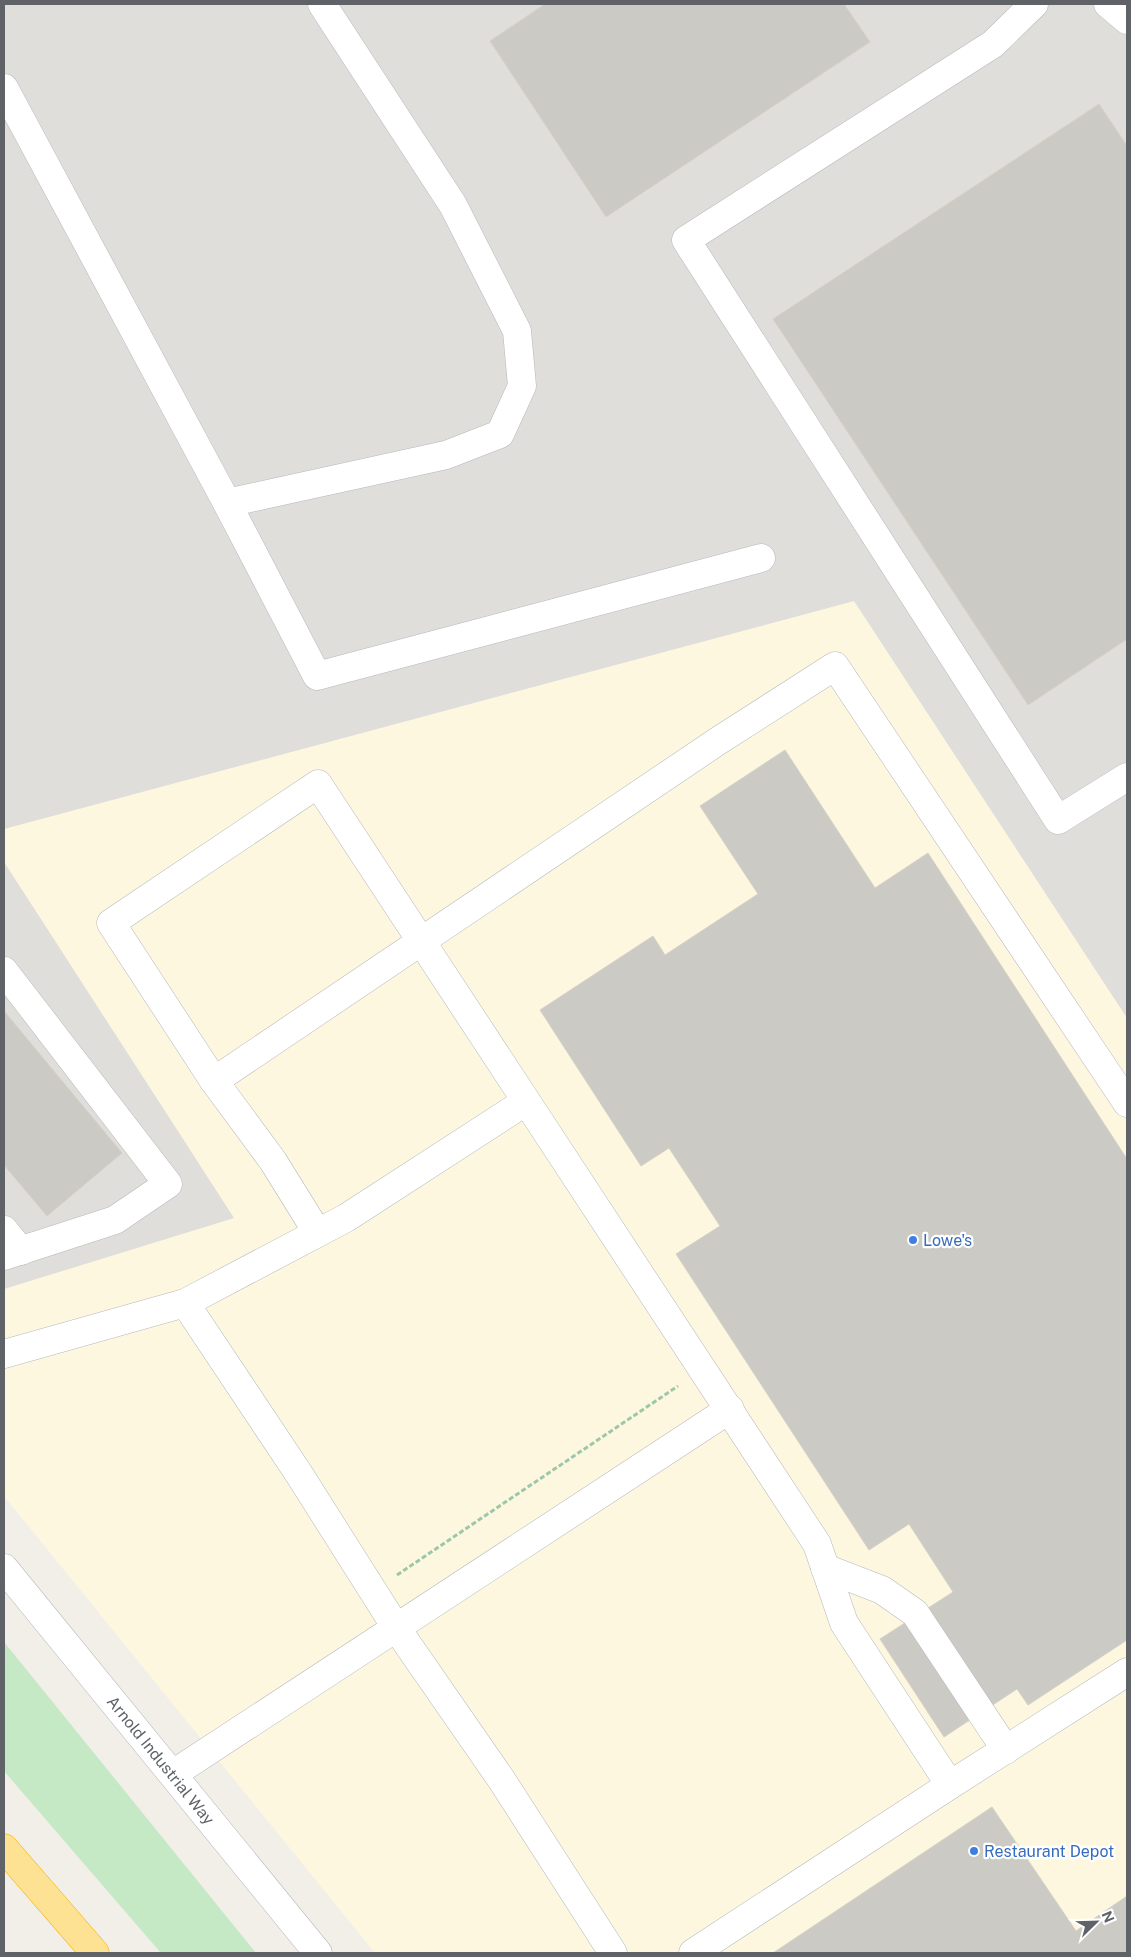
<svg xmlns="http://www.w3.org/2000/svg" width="1131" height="1957" font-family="'Public Sans',sans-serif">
  <rect width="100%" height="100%" fill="#f1efe8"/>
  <polygon fill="#fef7e0" points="854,601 1127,1018 1127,1953 375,1953 4,1496 4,1289 234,1218 4,862 4,829"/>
  <g fill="#e0deda">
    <polygon points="4,4 1127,4 1127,1018 854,601 4,829"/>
    <polygon points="4,862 234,1218 4,1289"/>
  </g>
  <polygon fill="#c5e8c5" points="4,1642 256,1953 161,1953 4,1771"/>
  <g fill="#cccac5" stroke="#d6d1c6">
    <polygon points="545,4 844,4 870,42 606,217 490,41"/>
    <polygon points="1099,104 1127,146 1127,639 1028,705 773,319"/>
    <polygon points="785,750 875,888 928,853 1127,1159 1127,1640 1028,1705 1017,1689 944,1737 880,1639 953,1592 909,1524 869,1550 676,1254 720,1226 669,1148 641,1166 540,1010 653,936 665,955 758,894 700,806"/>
    <polygon points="4,1011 122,1153 47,1216 4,1165"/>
    <polygon points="992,1807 1076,1931 1127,1896 1127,1953 773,1953"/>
  </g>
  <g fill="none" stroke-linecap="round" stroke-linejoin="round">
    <g stroke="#b5b8bc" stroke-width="29">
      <g id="minor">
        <polyline points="1034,4 993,44 686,240 1058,820 1127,777"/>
        <polyline points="1108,4 1127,20"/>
        <polyline points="4,88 227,503 317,676 761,558"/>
        <polyline points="227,503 446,455 500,434 522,386 517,331 453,205 322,4"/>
        <polyline points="4,971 168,1184 115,1220 4,1256"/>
        <polyline points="214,1081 718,741 835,666 1127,1103"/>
        <polyline points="4,1230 21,1251"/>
        <polyline points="317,1232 273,1161 214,1081 111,923 318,784 817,1544 844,1623 950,1785"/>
        <polyline points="185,1303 299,1474 397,1629 501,1779 613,1953"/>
        <polyline points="4,1354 185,1303 346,1218 525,1102"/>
        <polyline points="4,1568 318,1953"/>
        <polyline points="825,1568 882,1590 915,1613 1006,1750"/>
        <polyline points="173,1774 730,1409"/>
        <polyline points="693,1953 950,1785 1127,1672"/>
      </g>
    </g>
    <g stroke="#f9ab00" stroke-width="29">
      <polyline id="highway" points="4,1848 95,1953"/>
    </g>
    <polyline stroke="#9cc7a9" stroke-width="3" stroke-dasharray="5 2.5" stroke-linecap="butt" points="397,1575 678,1386"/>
    <use href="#minor" stroke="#fff" stroke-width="28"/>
    <use href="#highway" stroke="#fde293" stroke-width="28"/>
  </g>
  <g fill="#3f7fe0" stroke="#fff" stroke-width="2">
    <circle cx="913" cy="1240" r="5"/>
    <circle cx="974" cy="1851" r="5"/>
  </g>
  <g text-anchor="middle" stroke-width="4.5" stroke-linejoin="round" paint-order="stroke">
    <g font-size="16" fill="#366cbe" stroke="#fff" text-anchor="start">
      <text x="923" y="1246">Lowe's</text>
      <text x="984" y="1857">Restaurant Depot</text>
    </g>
    <g font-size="16" fill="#5f6368" stroke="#fff">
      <text transform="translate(161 1760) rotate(51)" y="6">Arnold Industrial Way</text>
    </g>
  </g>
  <rect width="1131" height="1957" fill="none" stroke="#5f6368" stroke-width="10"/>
  <g transform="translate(1096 1922) rotate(67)" stroke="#ffffff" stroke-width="4" paint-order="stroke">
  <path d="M0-4L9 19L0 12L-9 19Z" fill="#5f6368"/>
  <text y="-8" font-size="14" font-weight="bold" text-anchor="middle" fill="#5f6368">N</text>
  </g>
</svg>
